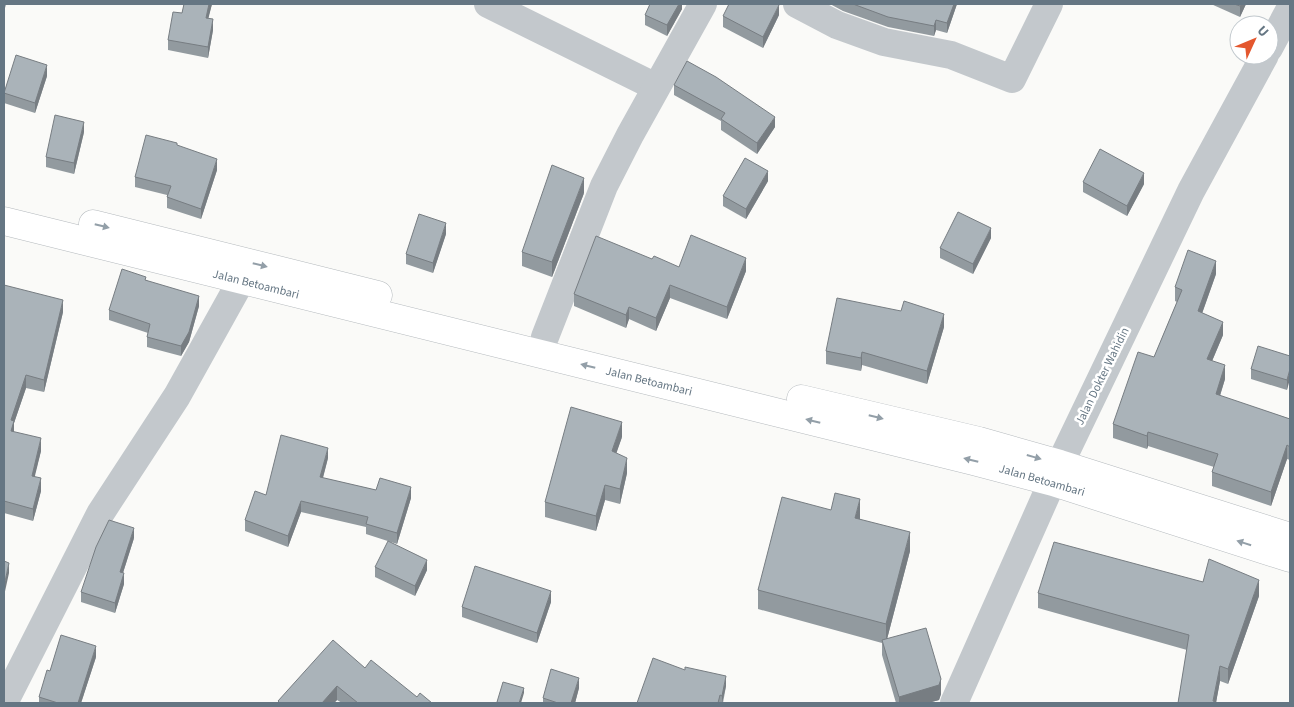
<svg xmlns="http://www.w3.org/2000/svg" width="1294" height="707" font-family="'Source Sans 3',sans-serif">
  <rect width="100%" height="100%" fill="#fafaf8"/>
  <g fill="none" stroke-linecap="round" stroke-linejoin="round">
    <g stroke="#b5babe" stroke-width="29">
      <g id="major">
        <polyline points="4,221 973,461 1053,482 1290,558"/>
        <polyline points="93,224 378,295"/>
        <polyline points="801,399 979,441 1060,464 1290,537"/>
      </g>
    </g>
    <g stroke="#c3c8cc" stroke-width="28">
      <polyline points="488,4 656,87"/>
      <polyline points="797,4 837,25 884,42 951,55 1012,79 1049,4"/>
      <polyline points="1269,48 1290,9"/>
      <polyline points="545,337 604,186 630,135 703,4"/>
      <polyline points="4,703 100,514 177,396 241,281"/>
      <polyline points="954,703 1060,464 1191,191 1265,55"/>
    </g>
    <use href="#major" stroke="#fff" stroke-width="28"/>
  </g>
  <g fill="#929a9f">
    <polygon points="184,4 212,4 208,18 213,30 208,58 168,50 168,40 182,13"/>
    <polygon points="682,4 682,9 667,36 645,25 645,15"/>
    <polygon points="830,4 957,4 947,33 936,30 934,36 888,27 843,11"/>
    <polygon points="1211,4 1246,4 1240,17"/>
    <polygon points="779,15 763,48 723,27 723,16"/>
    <polygon points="47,76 35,113 4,103 4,93"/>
    <polygon points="674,85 775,127 757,154 721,130 721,121 674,95"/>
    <polygon points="84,132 74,174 46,167 46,157"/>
    <polygon points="177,146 217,170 201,219 167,208 167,195 135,187 135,177"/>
    <polygon points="768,181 746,219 723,206 723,196"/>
    <polygon points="1083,182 1144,184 1127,216 1083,192"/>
    <polygon points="584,193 552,277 522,266 522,252"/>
    <polygon points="446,234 433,273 406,264 406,254"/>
    <polygon points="991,238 973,274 940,258 940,248"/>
    <polygon points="679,267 746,271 727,319 670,298 656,331 629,319 626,328 574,306 574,294"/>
    <polygon points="1216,274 1202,313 1223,335 1212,361 1225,379 1220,396 1290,419 1290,460 1287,459 1271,506 1212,486 1212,472 1214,467 1148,446 1147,449 1113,438 1113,424 1154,357 1177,302 1175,301 1175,287"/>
    <polygon points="146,280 199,306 189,342 181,356 147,347 147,337 148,333 109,320 109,310"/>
    <polygon points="4,285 63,312 44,392 26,388 14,423 14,432 41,451 34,477 41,491 33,521 4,513"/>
    <polygon points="944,327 927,384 862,365 861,371 826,364 826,351"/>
    <polygon points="1290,356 1287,390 1251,379 1251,369"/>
    <polygon points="622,437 616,453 627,473 620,504 605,500 596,531 545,517 545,502"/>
    <polygon points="328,458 323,478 411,498 397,544 366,534 366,527 301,512 288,547 245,531 245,520 266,495"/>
    <polygon points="831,510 860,518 860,519 910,551 887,639 941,694 939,700 928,703 896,703 882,655 882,643 758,609 758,590"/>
    <polygon points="134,538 123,573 124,584 115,613 81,602 81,592"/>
    <polygon points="375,567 427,570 415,596 375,577"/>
    <polygon points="1203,582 1259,596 1228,684 1220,681 1216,702 1178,703 1187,650 1038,608 1038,593"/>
    <polygon points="551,602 537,643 462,617 462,607"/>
    <polygon points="96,657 81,703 39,703 39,697"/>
    <polygon points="365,668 417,697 432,703 342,703 337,700 334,703 278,703 278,701"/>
    <polygon points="726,686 723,703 637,703"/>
    <polygon points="579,688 575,703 543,703 543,698"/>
  </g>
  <g fill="#777d82">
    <polygon points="4,4 6,4 4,12"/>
    <polygon points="209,4 212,4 206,28 206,18"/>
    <polygon points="679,4 682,4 682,9 667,36 667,25"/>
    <polygon points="954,4 957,4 947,33 947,23"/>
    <polygon points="1241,4 1246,4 1240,17 1240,6"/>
    <polygon points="779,5 779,15 763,48 763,37"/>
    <polygon points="213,19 213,30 208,58 208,47"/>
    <polygon points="936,20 936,30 934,36 934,26"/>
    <polygon points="47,65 47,76 35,113 35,103"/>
    <polygon points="775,117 775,127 757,154 757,143"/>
    <polygon points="84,122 84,132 74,174 74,163"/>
    <polygon points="217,159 217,170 201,219 201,209"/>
    <polygon points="768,171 768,181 746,219 746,209"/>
    <polygon points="1144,173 1144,184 1127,216 1127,206"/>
    <polygon points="584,178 584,193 552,277 552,262"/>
    <polygon points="446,223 446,234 433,273 433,263"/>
    <polygon points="991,228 991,238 973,274 973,264"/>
    <polygon points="746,258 746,271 727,319 727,307"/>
    <polygon points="1216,261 1216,274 1198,325 1198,311"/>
    <polygon points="670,285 670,298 656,331 656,318"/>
    <polygon points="199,296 199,306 189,342 181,356 181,346"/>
    <polygon points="63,300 63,312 44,392 44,380"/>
    <polygon points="629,307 629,319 626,328 626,315"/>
    <polygon points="944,314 944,327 927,384 927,371"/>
    <polygon points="1223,322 1223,335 1207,373 1207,359"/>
    <polygon points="862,352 862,365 861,371 861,358"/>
    <polygon points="1225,365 1225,379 1216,408 1216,394"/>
    <polygon points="1290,369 1290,379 1287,390 1287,380"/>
    <polygon points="26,375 26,388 14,423 14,433 11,431 11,420"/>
    <polygon points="622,422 622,437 612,466 612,451"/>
    <polygon points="1148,432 1148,446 1147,449 1147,436"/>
    <polygon points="41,438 41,451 32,488 32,476"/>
    <polygon points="1287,445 1287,459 1271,506 1271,492"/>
    <polygon points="328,448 328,458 320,488 320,477"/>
    <polygon points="627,458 627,473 620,504 620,489"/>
    <polygon points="41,478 41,491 33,521 33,509"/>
    <polygon points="605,485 605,500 596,531 596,516"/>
    <polygon points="411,487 411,498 397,544 397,533"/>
    <polygon points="860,499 860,518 855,537 855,518"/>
    <polygon points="301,501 301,512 288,547 288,536"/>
    <polygon points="134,528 134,538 120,582 120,572"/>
    <polygon points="910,532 910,551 886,643 886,624"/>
    <polygon points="427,560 427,570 415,596 415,586"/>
    <polygon points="9,563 9,573 4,596 4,586"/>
    <polygon points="124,573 124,584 115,613 115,603"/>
    <polygon points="1259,580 1259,596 1228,684 1228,669"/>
    <polygon points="551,591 551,602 537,643 537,633"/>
    <polygon points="96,646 96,657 81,703 78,703"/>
    <polygon points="1220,666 1220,681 1216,703 1213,703"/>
    <polygon points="726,676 726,686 722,703 722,696"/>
    <polygon points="579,678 579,688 575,703 571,703"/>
    <polygon points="941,679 941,694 939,700 928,703 899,703 899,697"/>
    <polygon points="337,686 337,700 334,703 322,703"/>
    <polygon points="524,688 524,693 521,703 519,703"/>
  </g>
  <g fill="#aab3b9" stroke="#777d82">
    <polygon points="184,4 209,4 206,18 213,19 208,47 168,40 173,12 182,13"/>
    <polygon points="650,4 679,4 667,25 645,15"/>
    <polygon points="729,4 777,4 779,5 763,37 723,16"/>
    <polygon points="853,4 954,4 947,23 936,20 934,26 888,17"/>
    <polygon points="1234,4 1241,4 1240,6"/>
    <polygon points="16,55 47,65 35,103 4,93"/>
    <polygon points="687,61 716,77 775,117 757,143 721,119 725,113 674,85"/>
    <polygon points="55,115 84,122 74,163 46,157"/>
    <polygon points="146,135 177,143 177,145 217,159 201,209 167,197 171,186 135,177"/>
    <polygon points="1100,149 1144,173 1127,206 1083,182"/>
    <polygon points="745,158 768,171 746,209 723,196"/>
    <polygon points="552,165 584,178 552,262 522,252"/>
    <polygon points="958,212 991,228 973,264 940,248"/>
    <polygon points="419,214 446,223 433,263 406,254"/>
    <polygon points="691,235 746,258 727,307 670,285 656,318 629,307 626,315 574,294 596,236 652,259 654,256 679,267"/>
    <polygon points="1188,250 1216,261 1198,311 1223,322 1207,359 1225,365 1216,394 1290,419 1290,447 1287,445 1271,492 1212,472 1218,454 1148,432 1147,436 1113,424 1138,352 1154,357 1182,290 1175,287"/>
    <polygon points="122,269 146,277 145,280 199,296 189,332 181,346 147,337 150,324 109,310"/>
    <polygon points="4,285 63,300 44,380 26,375 11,420 14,421 11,431 41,438 32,476 41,478 33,509 4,501"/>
    <polygon points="837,298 901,311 904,301 944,314 927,371 862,352 861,358 826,351"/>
    <polygon points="1258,346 1290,356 1290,369 1287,380 1251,369"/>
    <polygon points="571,407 622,422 612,451 627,458 620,489 605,485 596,516 545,502"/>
    <polygon points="281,435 328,448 320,477 376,490 380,478 411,487 397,533 366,524 368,517 301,501 288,536 245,520 255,491 266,495"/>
    <polygon points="835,493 860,499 855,518 910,532 886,624 758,590 782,497 831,510"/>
    <polygon points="109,520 134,528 120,572 124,573 115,603 81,592 96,547"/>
    <polygon points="388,541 427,560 415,586 375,567"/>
    <polygon points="1054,542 1203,582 1209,559 1259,580 1228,669 1220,666 1213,701 1218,703 1178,703 1189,635 1038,593"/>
    <polygon points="4,561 9,563 4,586"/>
    <polygon points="475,566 551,591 537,633 462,607"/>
    <polygon points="926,628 941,679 939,685 899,697 882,640"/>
    <polygon points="61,635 96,646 78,703 58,703 39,697 47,670 50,671"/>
    <polygon points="333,640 365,668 371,660 417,697 420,693 432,703 358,703 337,686 322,703 280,703 278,701"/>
    <polygon points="653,658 685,670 685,667 726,676 722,696 720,695 718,703 637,703"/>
    <polygon points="551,669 579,678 571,703 558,703 543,698"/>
    <polygon points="503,682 524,688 519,703 500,703 497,702"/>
  </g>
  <defs><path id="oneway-solid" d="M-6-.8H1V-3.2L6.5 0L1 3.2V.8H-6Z" transform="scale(1.25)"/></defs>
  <g fill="#939fa8">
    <use href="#oneway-solid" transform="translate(102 226) rotate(14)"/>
    <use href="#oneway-solid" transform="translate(260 265) rotate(14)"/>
    <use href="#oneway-solid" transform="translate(588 366) rotate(-166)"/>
    <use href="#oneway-solid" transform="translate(876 417) rotate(14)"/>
    <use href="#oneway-solid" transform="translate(813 421) rotate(-166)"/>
    <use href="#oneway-solid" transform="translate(1034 457) rotate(16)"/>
    <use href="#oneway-solid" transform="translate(971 460) rotate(-166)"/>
    <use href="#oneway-solid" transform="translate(1244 543) rotate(-162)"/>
  </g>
  <g text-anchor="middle" stroke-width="5" stroke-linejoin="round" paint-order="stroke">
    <g font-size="12" fill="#657683" stroke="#fff">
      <text transform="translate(256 284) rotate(14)" y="4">Jalan Betoambari</text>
      <text transform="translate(1102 376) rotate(-64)" y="4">Jalan Dokter Wahidin</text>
      <text transform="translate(649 381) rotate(14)" y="4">Jalan Betoambari</text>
      <text transform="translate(1042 480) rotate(16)" y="4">Jalan Betoambari</text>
    </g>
  </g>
  <rect width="1294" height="707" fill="none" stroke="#657683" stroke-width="10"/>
  <g transform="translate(1254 40) rotate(46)"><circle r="24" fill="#ffffff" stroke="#c1c8cd"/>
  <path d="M0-4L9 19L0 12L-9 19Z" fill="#e4572e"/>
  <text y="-8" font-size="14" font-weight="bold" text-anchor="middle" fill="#657683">U</text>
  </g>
</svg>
